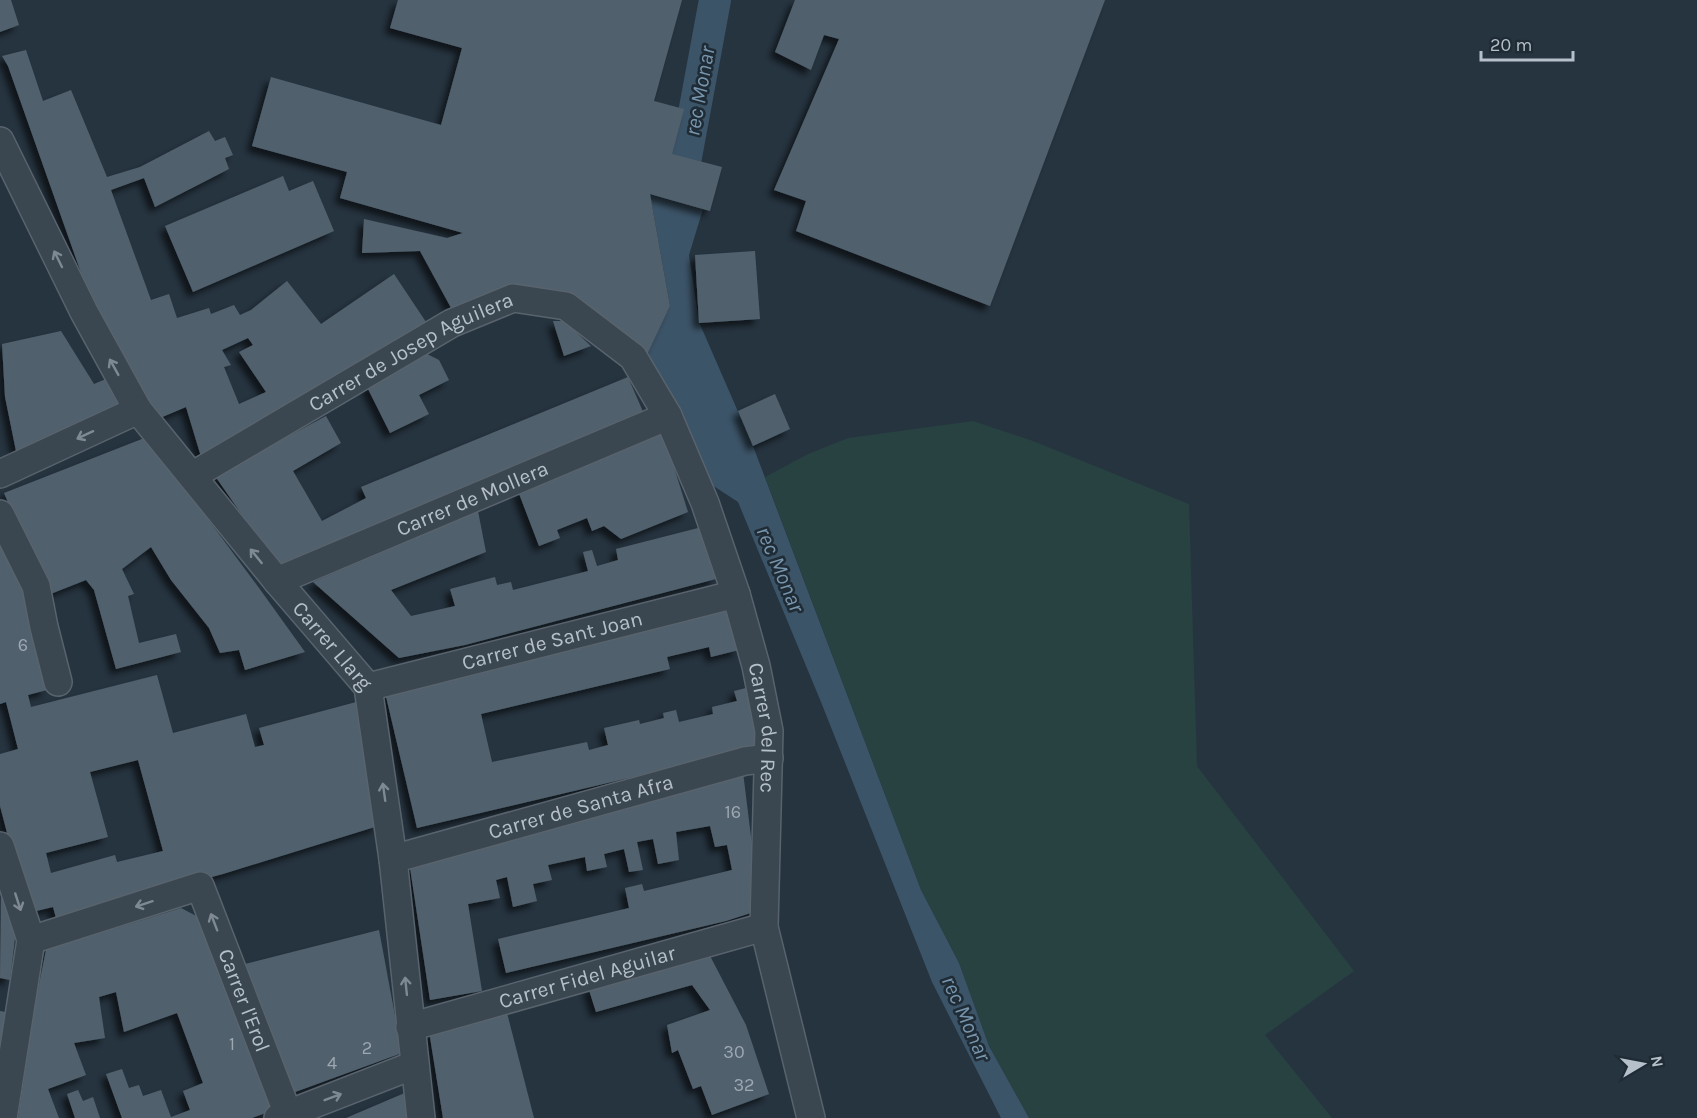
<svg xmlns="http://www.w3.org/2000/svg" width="1697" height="1118" font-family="Karla,sans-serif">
  <defs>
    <filter id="shadow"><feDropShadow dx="-5.5" dy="5.5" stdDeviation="3" flood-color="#0009"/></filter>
  </defs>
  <rect width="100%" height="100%" fill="#263440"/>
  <polygon fill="#284141" points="973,421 1033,441 1189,504 1197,766 1354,971 1265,1035 1332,1118 1029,1118 989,1046 959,963 921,890 765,477 808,454 848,438"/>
  <polygon fill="#3c5468" points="650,194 703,209 689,255 699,322 753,446 921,890 959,963 989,1046 1029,1118 1001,1118 932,982 821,702 738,502 709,483 646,357 670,306"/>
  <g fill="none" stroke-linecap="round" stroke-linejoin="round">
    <polyline stroke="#3c5468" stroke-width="32" points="678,200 715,0"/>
  </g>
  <g fill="#51616d" fill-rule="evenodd" filter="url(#shadow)">
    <polygon points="0,0 11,0 19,25 0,32"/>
    <polygon points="398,0 682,0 654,101 684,109 672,154 722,167 710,211 650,194 670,306 646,357 580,298 501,293 456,317 420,251 362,253 364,219 447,238 463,233 340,198 347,172 252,146 271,77 441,125 462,48 390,28"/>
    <polygon points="795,0 1105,0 990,306 796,231 806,201 774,190 839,39 824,35 811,70 775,52"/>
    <path d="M26,50L43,101L71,90L107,177L140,167L209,131L215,141L225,137L233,155L225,158L229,169L155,207L144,178L111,190L151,300L169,294L177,318L209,308L211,314L234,305L240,315L251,310L287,281L321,324L394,274L428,325L202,460L186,407L160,418L97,318L8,66L2,56ZM248,338L253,345L239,352L266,392L239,404L224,367L231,365L222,350Z"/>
    <polygon points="283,176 289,191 313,181 334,231 193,292 165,226"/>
    <polygon points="755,251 760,319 699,323 695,255"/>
    <polygon points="553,321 564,321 591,346 564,356"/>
    <polygon points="61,331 94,384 106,379 128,409 16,451 5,397 2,344"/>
    <polygon points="427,354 439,360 449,380 419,395 429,414 390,433 366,385"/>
    <polygon points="628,377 644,414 279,578 256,535 215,476 326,416 341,443 293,471 322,521 366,498 361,487"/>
    <polygon points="775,394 790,429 753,446 738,411"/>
    <polygon points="663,432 688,512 621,539 604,526 592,531 587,518 557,530 560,538 539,546 518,491"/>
    <polygon points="147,437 259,588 305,652 245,670 239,650 220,653 209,628 171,580 151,547 122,569 134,594 128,596 139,643 176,634 181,652 116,669 94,590 86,580 48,595 4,493"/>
    <polygon points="478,511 486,552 391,590 411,616 455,606 450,589 495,577 497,585 511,582 513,590 588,571 583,552 592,550 597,566 618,560 616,549 702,527 716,579 465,645 399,658 313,582"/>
    <path d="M0,541L25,593L47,690L28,695L31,707L157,675L173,733L246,714L255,747L264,745L259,728L360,701L378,826L223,874L56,918L53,907L28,913L0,806V754L18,749L6,702L0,704ZM138,760L163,851L117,862L115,855L51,873L46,853L108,837L90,772Z"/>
    <polygon points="728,606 739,650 711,657 709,647 667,657 670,669 481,714 492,762 587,742 589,750 608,745 604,728 639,720 640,724 664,718 663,713 676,710 679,722 713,714 712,707 737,701 734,691 750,687 764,746 417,828 384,688"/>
    <polygon points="743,772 760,910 726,921 506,973 498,939 629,908 625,888 642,884 644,891 732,870 727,845 715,847 710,826 676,832 679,860 658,864 653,839 637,842 643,870 629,872 624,849 604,854 607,867 587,871 585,857 548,865 552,880 533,884 537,901 513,907 507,877 496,880 500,898 468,904 482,991 430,1000 409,861"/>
    <polygon points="1,890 15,938 10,980 0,978"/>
    <polygon points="181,908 204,920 271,1111 252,1118 122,1118 106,1074 122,1069 129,1088 139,1085 143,1096 161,1090 171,1117 190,1110 183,1091 203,1083 177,1013 124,1032 116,992 99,997 105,1038 74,1043 86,1075 48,1089 59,1118 18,1118 36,999 46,950"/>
    <polygon points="379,930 402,1053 287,1095 241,965"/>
    <polygon points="708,952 746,1025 769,1094 712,1115 701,1086 693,1089 678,1050 672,1053 667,1025 710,1010 692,985 596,1012 588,987"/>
    <polygon points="506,1009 534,1118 443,1118 429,1031"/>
    <polygon points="0,1011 11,1013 0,1063"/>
    <polygon points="78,1090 83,1101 93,1097 100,1118 75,1118 67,1094"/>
    <polygon points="407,1092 411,1118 346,1118"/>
  </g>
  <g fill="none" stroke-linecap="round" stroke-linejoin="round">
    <g stroke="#58636d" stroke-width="30">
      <g id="minor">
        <path id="s1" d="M0,141L84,312L138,410L277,581L368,687L393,859L421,1118"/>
        <polyline points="0,474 138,410"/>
        <path id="s2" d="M192,476L452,323L513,298L566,306L633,357L668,416L705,503L736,594L756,666L769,731L764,927L811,1118"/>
        <polyline points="0,514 36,586 44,627 58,682"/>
        <path id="s3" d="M277,581L668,416"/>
        <path id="s4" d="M368,687L736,594"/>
        <polyline points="0,846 31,940 3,1118"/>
        <path id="s5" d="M393,859L745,761L769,758"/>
        <path id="s6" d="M31,940L200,886L288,1114"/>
        <path id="s7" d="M410,1027L764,927"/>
        <polyline points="278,1118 414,1065"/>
      </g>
    </g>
    <use href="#minor" stroke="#3a4650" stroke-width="27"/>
  </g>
  <defs><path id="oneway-shaft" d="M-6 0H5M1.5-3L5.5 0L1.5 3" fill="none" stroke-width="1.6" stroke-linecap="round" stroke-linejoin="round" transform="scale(1.5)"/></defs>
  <g stroke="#7e8993">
    <use href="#oneway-shaft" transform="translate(58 259) rotate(-116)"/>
    <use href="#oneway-shaft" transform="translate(114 367) rotate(-119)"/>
    <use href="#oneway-shaft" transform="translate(85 435) rotate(155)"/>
    <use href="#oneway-shaft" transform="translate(256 556) rotate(-129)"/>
    <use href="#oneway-shaft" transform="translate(384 792) rotate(-98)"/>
    <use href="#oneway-shaft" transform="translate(18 902) rotate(72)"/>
    <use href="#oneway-shaft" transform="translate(144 904) rotate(162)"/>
    <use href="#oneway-shaft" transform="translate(214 922) rotate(-111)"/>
    <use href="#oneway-shaft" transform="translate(406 986) rotate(-96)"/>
    <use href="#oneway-shaft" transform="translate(333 1097) rotate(-21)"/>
  </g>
  <g text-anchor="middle" stroke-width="5" stroke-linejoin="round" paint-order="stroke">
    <g font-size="18" fill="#9da8b3">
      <text x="23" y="651">6</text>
      <text x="733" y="818">16</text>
      <text x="232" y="1050">1</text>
      <text x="367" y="1054">2</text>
      <text x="734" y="1058">30</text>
      <text x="332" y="1069">4</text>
      <text x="744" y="1091">32</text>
    </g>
    <g font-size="21" fill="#b6c0ca" stroke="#1f2b35">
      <text dy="7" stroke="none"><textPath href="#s2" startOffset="252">Carrer de Josep Aguilera</textPath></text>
      <text dy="7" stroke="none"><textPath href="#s3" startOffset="212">Carrer de Mollera</textPath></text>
      <text dy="7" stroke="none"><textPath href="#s4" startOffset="190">Carrer de Sant Joan</textPath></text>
      <text dy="7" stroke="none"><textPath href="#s1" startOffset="608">Carrer Llarg</textPath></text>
      <text dy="7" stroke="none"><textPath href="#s2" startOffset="902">Carrer del Rec</textPath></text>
      <text dy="7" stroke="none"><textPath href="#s5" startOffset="195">Carrer de Santa Afra</textPath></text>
      <text dy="7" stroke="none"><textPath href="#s7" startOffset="184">Carrer Fidel Aguilar</textPath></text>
      <text dy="7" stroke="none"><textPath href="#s6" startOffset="300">Carrer l'Erol</textPath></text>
    </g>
    <g font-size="22" font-style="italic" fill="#7795ac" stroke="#1f2b35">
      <text transform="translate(699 91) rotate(-80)" y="8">rec Monar</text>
      <text transform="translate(781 569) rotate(67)" y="8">rec Monar</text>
      <text transform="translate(967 1018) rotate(66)" y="8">rec Monar</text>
    </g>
  </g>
  <g transform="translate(1643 1064) rotate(80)" stroke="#1f2b35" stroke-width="4.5" paint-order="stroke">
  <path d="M0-4.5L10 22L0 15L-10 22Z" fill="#b6c0ca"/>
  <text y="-9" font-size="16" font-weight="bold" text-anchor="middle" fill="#b6c0ca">N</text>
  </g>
  <path d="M1481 51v9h92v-9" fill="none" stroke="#b6c0ca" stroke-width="3"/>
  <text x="1490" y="51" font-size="18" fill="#b6c0ca" stroke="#1f2b35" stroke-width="4.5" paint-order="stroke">20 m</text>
</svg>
